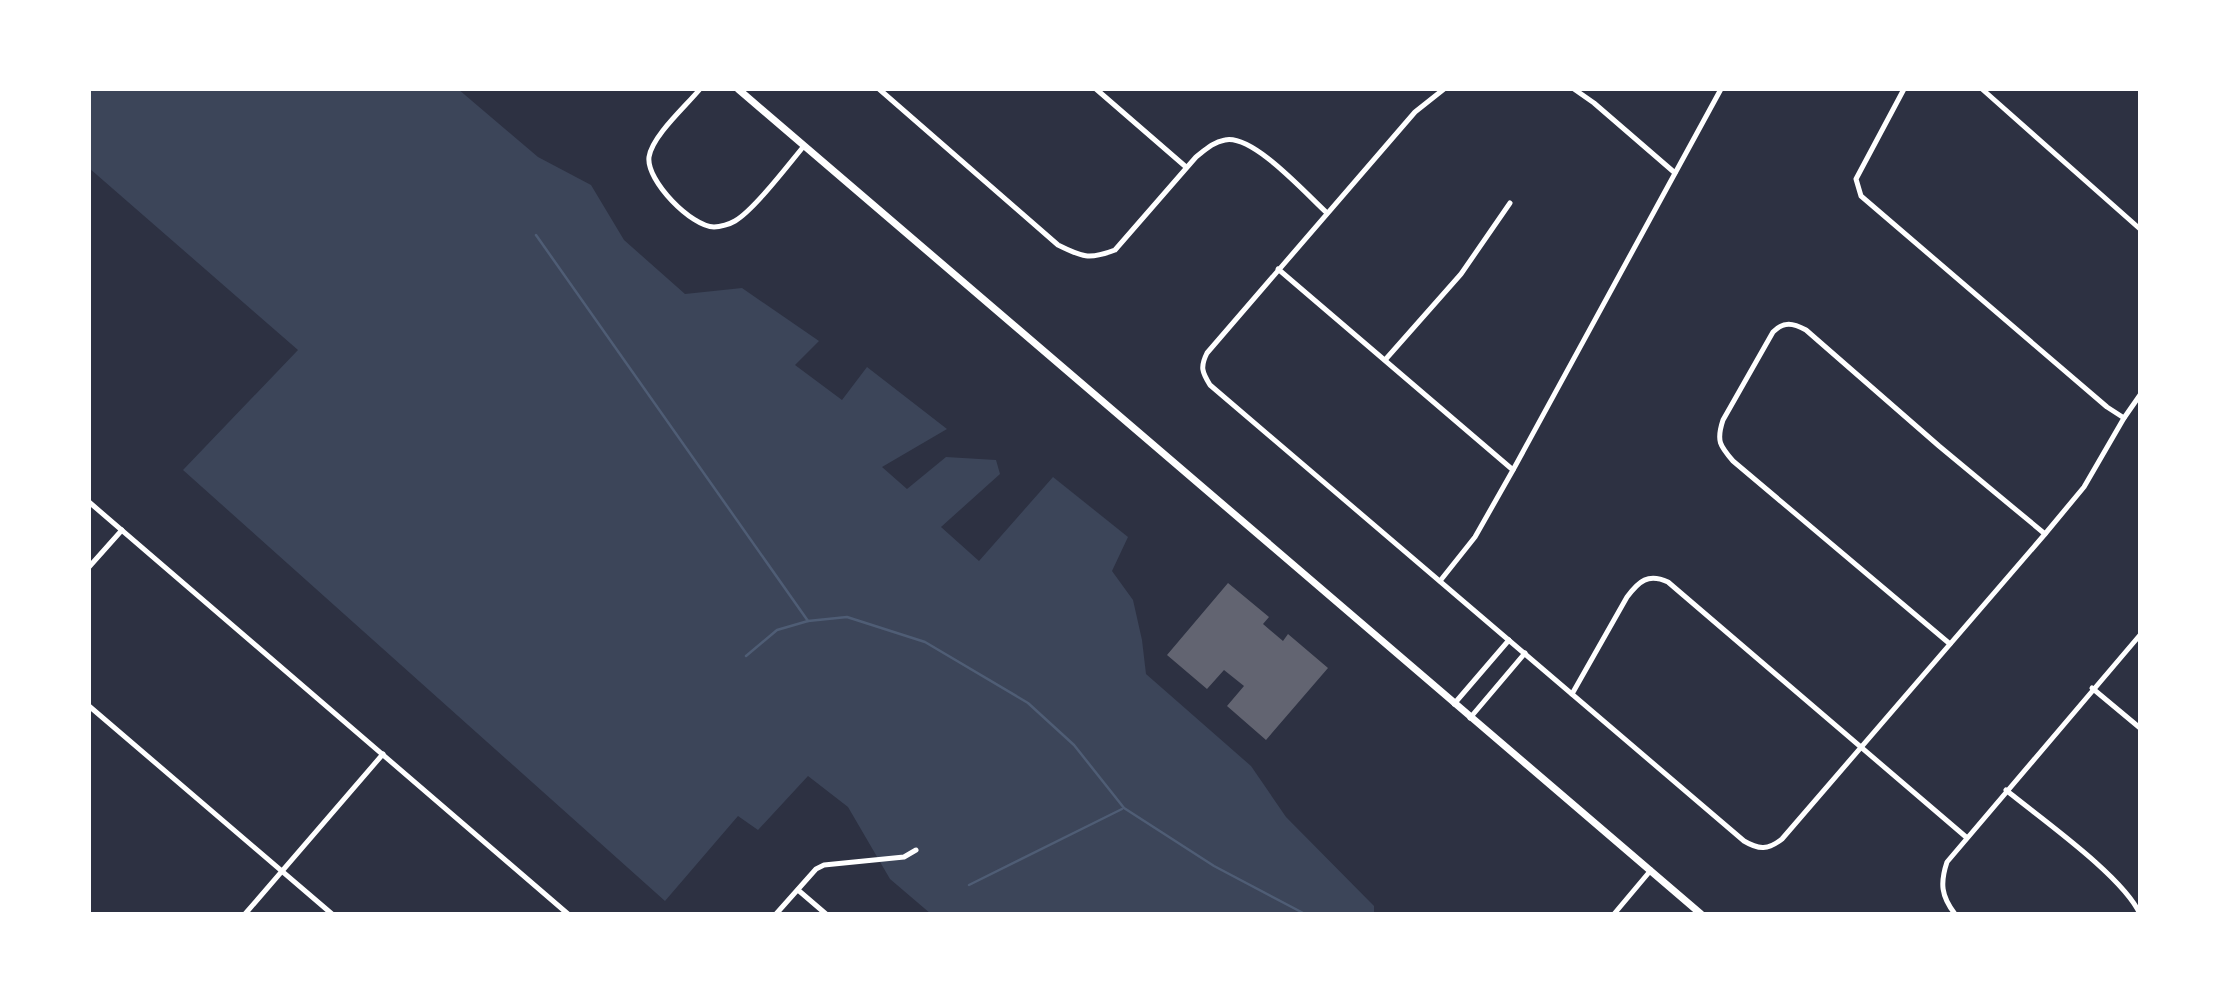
<svg xmlns="http://www.w3.org/2000/svg" width="2229" height="1003" font-family="'Fira Sans Condensed',sans-serif">
  <rect width="100%" height="100%" fill="#2d3142"/>
  <polygon fill="#3c4559" points="89,89 458,89 538,157 591,185 624,240 685,294 742,288 819,341 795,365 842,400 867,367 947,429 882,467 907,489 946,457 996,460 1000,474 941,527 979,561 1053,477 1128,537 1112,571 1133,600 1142,640 1146,674 1251,766 1286,817 1374,906 1374,914 931,914 890,879 848,807 808,776 758,830 738,816 665,901 183,470 298,350 89,168"/>
  <g fill="none" stroke-linecap="round" stroke-linejoin="round">
    <g stroke="#4f5d75" stroke-width="2.5">
      <polyline points="536,235 808,621 847,617 925,642 1028,703 1074,745 1124,808 1214,866 1305,914"/>
      <polyline points="746,656 777,630 808,621"/>
      <polyline points="969,885 1122,809"/>
    </g>
  </g>
  <polygon fill="#626471" points="1228,583 1269,617 1263,624 1283,641 1288,634 1328,668 1266,740 1227,706 1244,686 1224,670 1207,689 1167,655"/>
  <g fill="none" stroke-linecap="round" stroke-linejoin="round">
    <g stroke="#fff" stroke-width="5">
      <path d="M700,89C686,106 652,136 649,157C646,181 692,227 714,227C720,227 730,224 735,221C754,210 788,165 804,146"/>
      <path d="M879,89L1058,245C1082,257 1089,260 1115,250L1196,157C1205,150 1213,142 1225,140C1253,134 1306,194 1327,213"/>
      <polyline points="1096,89 1186,167"/>
      <path d="M1444,89L1415,112L1207,353C1200,367 1202,372 1210,385L1744,841C1759,850 1768,850 1782,839L2045,534L2084,487L2124,418L2140,395"/>
      <polyline points="1574,89 1594,103 1675,173"/>
      <polyline points="1904,89 1856,179 1861,196 2107,407 2124,418"/>
      <polyline points="1982,89 2140,229"/>
      <polyline points="1278,269 1513,470"/>
      <polyline points="1385,360 1461,274 1510,203"/>
      <polyline points="89,502 568,914"/>
      <polyline points="89,567 122,530"/>
      <polyline points="1440,581 1475,537 1513,470 1721,89"/>
      <path d="M1950,644L1733,461C1720,446 1716,441 1723,420L1773,332C1784,321 1793,323 1806,330L1939,446L2045,534"/>
      <polyline points="2092,688 2140,728"/>
      <path d="M1572,694L1627,597C1639,581 1648,573 1668,582L1966,837"/>
      <polyline points="1454,704 1509,640"/>
      <polyline points="89,706 332,914"/>
      <polyline points="1470,718 1525,653"/>
      <path d="M2006,790C2040,818 2123,876 2140,914"/>
      <polyline points="798,890 826,914"/>
      <polyline points="245,914 383,754"/>
      <polyline points="776,914 816,869 824,865 904,857 916,850"/>
      <polyline points="1614,914 1651,870"/>
      <path d="M1955,914C1941,896 1940,883 1947,862L2140,635"/>
    </g>
    <polyline stroke="#fff" stroke-width="7" points="738,89 1701,914"/>
  </g>
  <rect width="2229" height="1003" fill="none" stroke="#ffffff" stroke-width="182"/>
</svg>
